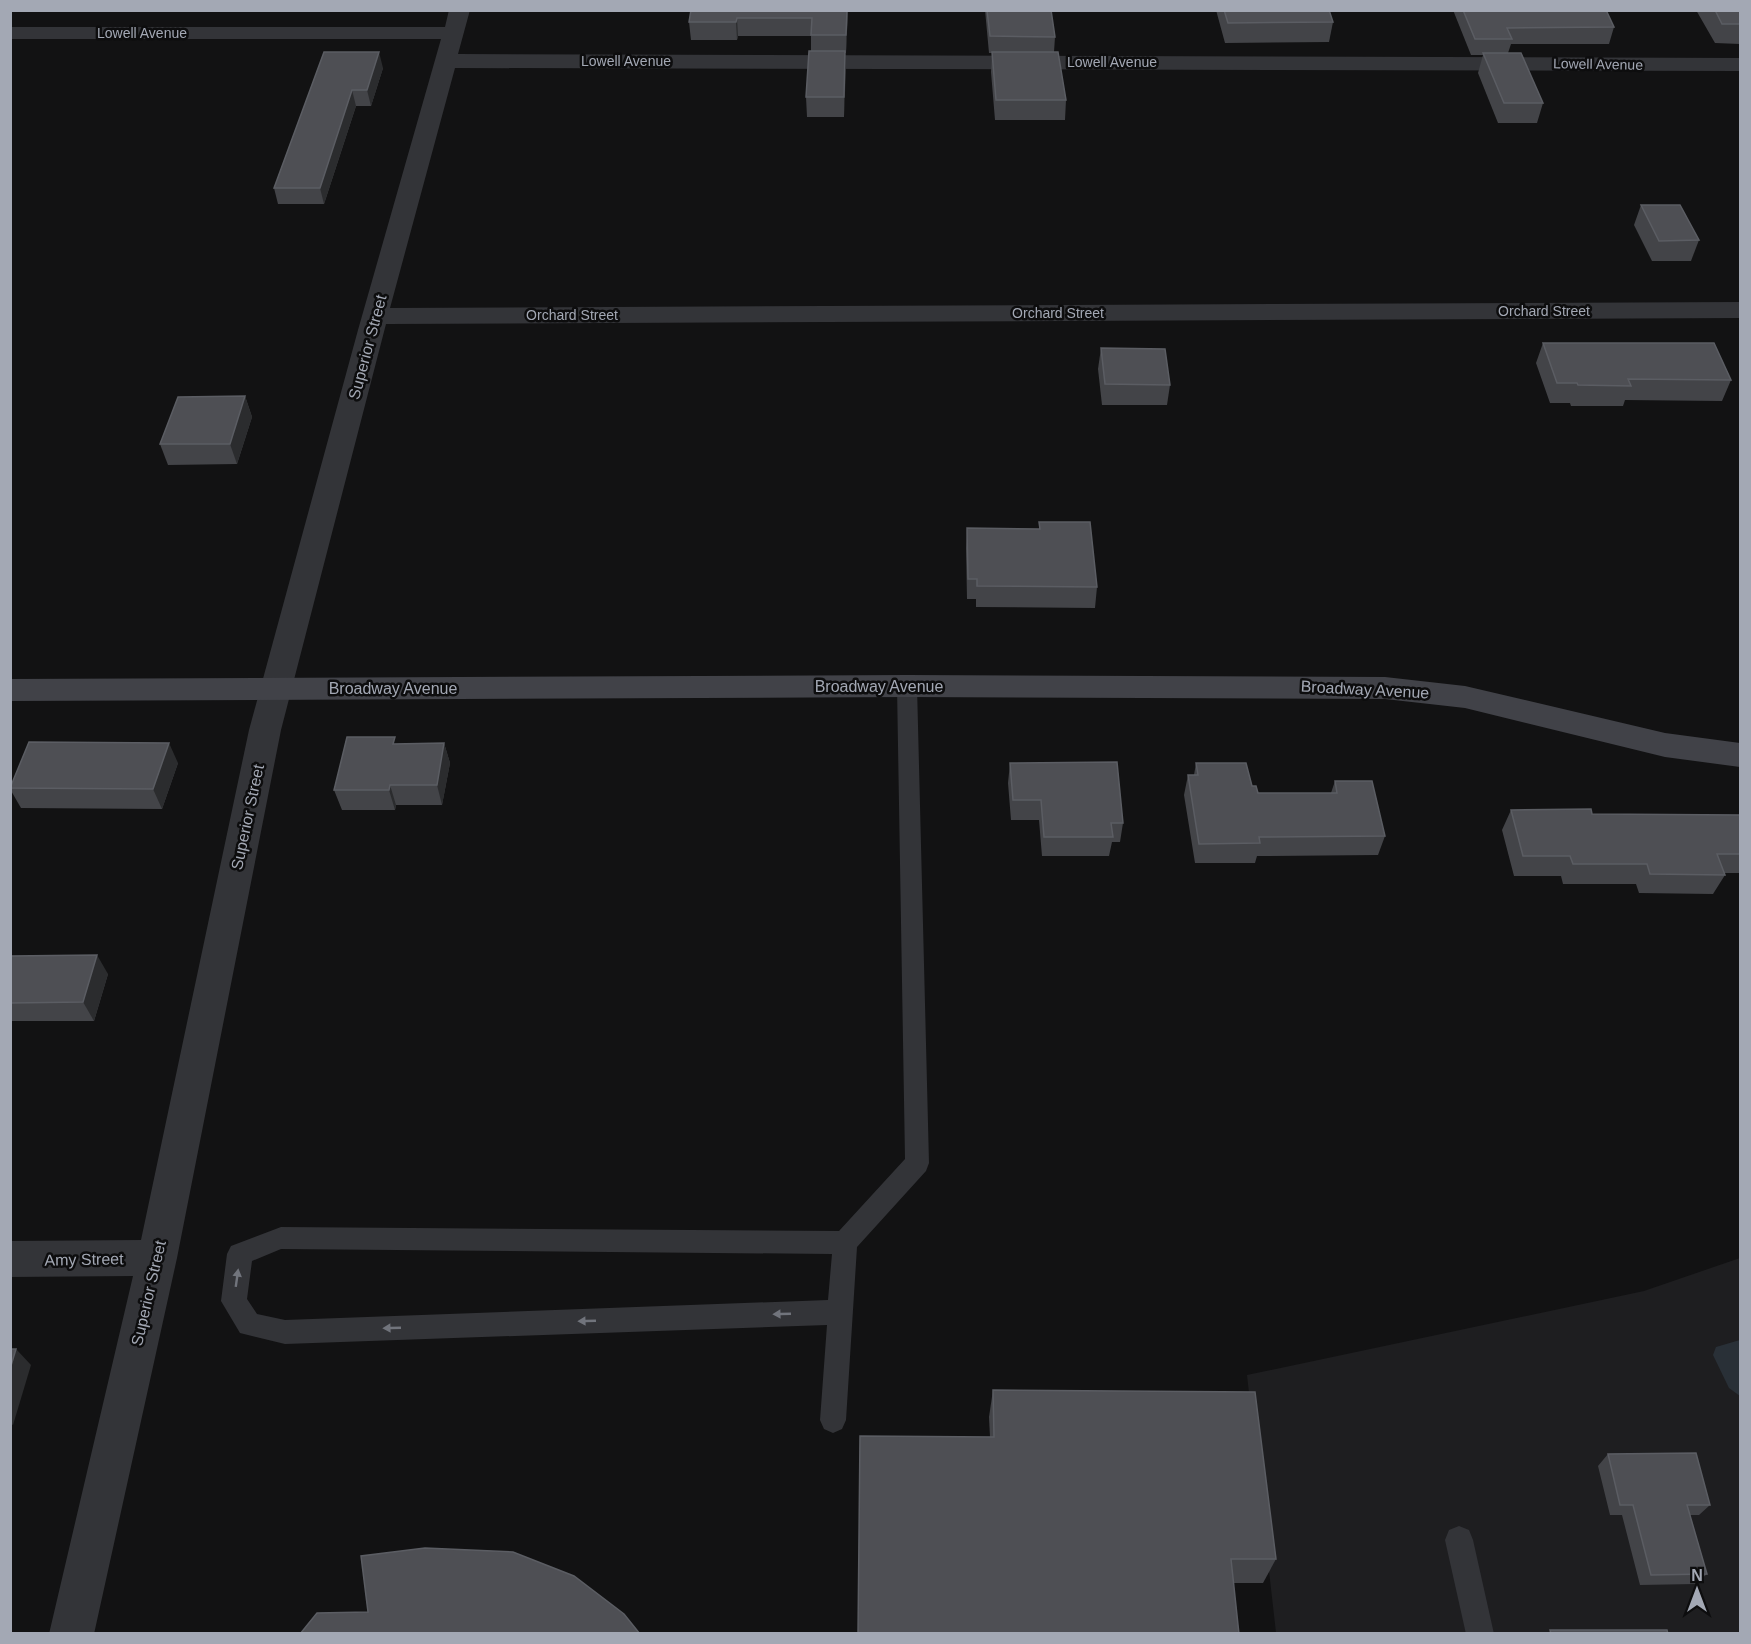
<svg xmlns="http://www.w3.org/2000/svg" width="1751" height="1644" font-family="Helvetica,sans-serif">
  <rect width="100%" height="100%" fill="#121213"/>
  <polygon fill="#1e1e20" points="1740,1258 1740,1633 1276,1633 1247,1375 1644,1291"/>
  <polygon fill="#293037" points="1740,1340 1740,1396 1729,1388 1713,1355 1716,1347"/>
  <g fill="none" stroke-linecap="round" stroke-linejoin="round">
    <g fill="#333438" fill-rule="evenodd">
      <path d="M907,679L914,681L917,686L929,1163L926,1171L857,1247L846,1420L842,1429L833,1433L824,1429L820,1420L827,1325L285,1344L240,1333L221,1301L227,1254L231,1246L281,1227L839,1231L905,1159L897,686L900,681ZM281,1249L832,1254L828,1300L285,1320L257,1314L247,1299L252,1261Z"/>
      <polygon points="1459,1526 1469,1530 1473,1540 1494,1634 1466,1634 1445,1540 1449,1530"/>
    </g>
    <polygon fill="#333438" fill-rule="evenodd" points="449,10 470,10 458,54 1740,58 1740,71 455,68 390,308 1740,302 1740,318 386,324 281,730 177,1258 94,1634 49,1634 133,1276 10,1277 10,1241 141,1240 249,730 358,330 441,39 10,39 10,27 445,27"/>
    <polygon fill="#414248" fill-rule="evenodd" points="907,675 1385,677 1465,686 1665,733 1740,743 1740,767 1665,757 1465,708 1385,699 907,697 10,701 10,679"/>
  </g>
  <g fill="#434448">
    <polygon points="691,10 848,10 846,53 845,53 844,117 807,117 806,97 811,51 811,36 738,36 737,40 691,40 689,22"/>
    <polygon points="985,10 1051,10 1055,37 1054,52 1066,100 1065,120 995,120 991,72 992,53 989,53"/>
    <polygon points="1216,10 1329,10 1333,22 1329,42 1225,43"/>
    <polygon points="1453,10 1606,10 1614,27 1609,44 1511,44 1508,53 1543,103 1537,123 1498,123 1478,73 1483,55 1471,55"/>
    <polygon points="1696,10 1740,10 1740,44 1715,43"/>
    <polygon points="324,52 383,68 371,106 356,106 324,204 278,204 274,188"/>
    <polygon points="1641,205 1699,240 1691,261 1652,261 1634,225"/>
    <polygon points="1543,343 1731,380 1722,401 1625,400 1623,406 1571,406 1570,403 1550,403 1536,363"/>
    <polygon points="1101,348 1170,385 1167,405 1102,405 1098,369"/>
    <polygon points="245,396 252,417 237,464 168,465 160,444"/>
    <polygon points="1039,522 1097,587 1095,608 976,607 976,599 967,599 966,548 967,528 1039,529"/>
    <polygon points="444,743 450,763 442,805 396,805 395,810 342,810 334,790 397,744"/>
    <polygon points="178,763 162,809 21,808 10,789 10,787"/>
    <polygon points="1010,763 1123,823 1120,842 1112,842 1109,856 1042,856 1039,820 1011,820 1008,783"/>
    <polygon points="1196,763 1252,786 1258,793 1331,793 1335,781 1385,836 1378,855 1257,856 1255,863 1195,863 1184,795 1188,775 1194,775"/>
    <polygon points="1511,810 1592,814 1740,815 1740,873 1724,873 1725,875 1713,894 1639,893 1636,884 1563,884 1561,876 1514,876 1502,830"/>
    <polygon points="10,956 108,974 94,1021 10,1021"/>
    <polygon points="993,1390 1276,1559 1263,1583 1233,1583 990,1437 989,1417"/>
    <polygon points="1608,1454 1710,1505 1699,1515 1690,1515 1707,1574 1695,1584 1640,1585 1622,1515 1610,1515 1598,1466"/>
  </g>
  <g fill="#2b2c2e">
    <polygon points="847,10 848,10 846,53 846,35"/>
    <polygon points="737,18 738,36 737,40 736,22"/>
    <polygon points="845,51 846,71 844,117 844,97"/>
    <polygon points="379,52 383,68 371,106 367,90"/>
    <polygon points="352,90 356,106 324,204 320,188"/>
    <polygon points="245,396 252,417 237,464 230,444"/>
    <polygon points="169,743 178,763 162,809 153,789"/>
    <polygon points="444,743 450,763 442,805 437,785"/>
    <polygon points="390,785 396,805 395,810 389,790"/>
    <polygon points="97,955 108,974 94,1021 83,1002"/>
    <polygon points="16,1349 31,1365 13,1425 10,1423 10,1369"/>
  </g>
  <g fill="#4e4f54" stroke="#5b5d63" stroke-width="1.5">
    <polygon points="691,10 847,10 846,35 811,35 812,18 737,18 736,22 689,22"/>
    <polygon points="987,10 1051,10 1055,37 990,36"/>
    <polygon points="1224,10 1329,10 1333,22 1228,23"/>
    <polygon points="1463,10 1606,10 1614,27 1507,28 1512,39 1475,39"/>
    <polygon points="1715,10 1740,10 1740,24 1722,24"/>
    <polygon points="809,51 845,51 844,97 806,97"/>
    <polygon points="324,52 379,52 367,90 352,90 320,188 274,188"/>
    <polygon points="992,52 1058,52 1066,100 996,100"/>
    <polygon points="1483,53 1521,53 1543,103 1504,103"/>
    <polygon points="1641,205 1680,205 1699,240 1659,241"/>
    <polygon points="1543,343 1714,343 1731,380 1628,379 1631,386 1578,385 1577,383 1557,383"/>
    <polygon points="1101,348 1165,349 1170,385 1105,384"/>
    <polygon points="245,396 230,444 160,444 178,397"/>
    <polygon points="1039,522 1090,522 1097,587 977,586 977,579 968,579 967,528 1040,529"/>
    <polygon points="347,737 395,737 393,744 444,743 437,785 390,785 389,790 334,790"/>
    <polygon points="29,742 169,743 153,789 10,788"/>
    <polygon points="1117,762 1123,823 1111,823 1113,837 1044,837 1041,800 1013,800 1010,763"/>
    <polygon points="1196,763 1246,763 1252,786 1256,786 1258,793 1337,793 1335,781 1372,781 1385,836 1259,837 1260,843 1199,844 1188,775 1198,775"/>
    <polygon points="1591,809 1592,814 1740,815 1740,854 1717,854 1725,875 1650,874 1647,864 1573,864 1570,856 1523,856 1511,810"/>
    <polygon points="97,955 83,1002 10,1003 10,956"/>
    <polygon points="10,1349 16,1349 10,1369"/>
    <polygon points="993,1390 1255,1392 1276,1559 1231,1559 1239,1634 858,1634 860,1436 994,1437"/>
    <polygon points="1696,1453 1710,1505 1687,1505 1707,1574 1651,1575 1633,1505 1620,1505 1608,1454"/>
    <polygon points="425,1548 513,1552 574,1576 624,1614 640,1634 300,1634 317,1613 368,1612 361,1556"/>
    <polygon points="1550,1630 1667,1630 1668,1634 1551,1634"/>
  </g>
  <defs><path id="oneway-solid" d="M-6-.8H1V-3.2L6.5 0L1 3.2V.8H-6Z" transform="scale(1.5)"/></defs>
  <g fill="#71747c">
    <use href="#oneway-solid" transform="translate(237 1278) rotate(-82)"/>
    <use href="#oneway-solid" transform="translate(782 1314) rotate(178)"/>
    <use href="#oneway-solid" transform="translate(587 1321) rotate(178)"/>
    <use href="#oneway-solid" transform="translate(392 1328) rotate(178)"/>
  </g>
  <g text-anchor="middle" stroke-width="5" stroke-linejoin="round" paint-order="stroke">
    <g font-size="14" fill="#a3a8b4" stroke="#0d0d0e">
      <text x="142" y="38">Lowell Avenue</text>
      <text x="626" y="66">Lowell Avenue</text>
      <text x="1112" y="67">Lowell Avenue</text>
      <text transform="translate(1598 64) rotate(1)" y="5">Lowell Avenue</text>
      <text x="1544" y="316">Orchard Street</text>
      <text x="1058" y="318">Orchard Street</text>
      <text x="572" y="320">Orchard Street</text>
    </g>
    <g font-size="16" fill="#a3a8b4" stroke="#0d0d0e">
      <text transform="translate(367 347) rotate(-75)" y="6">Superior Street</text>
      <text x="879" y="692">Broadway Avenue</text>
      <text x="393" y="694">Broadway Avenue</text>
      <text transform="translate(1365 689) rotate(3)" y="6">Broadway Avenue</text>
      <text transform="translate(247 817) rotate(-78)" y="6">Superior Street</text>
      <text transform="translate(84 1259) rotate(-1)" y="6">Amy Street</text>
      <text transform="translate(148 1293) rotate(-77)" y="6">Superior Street</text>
    </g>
  </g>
  <rect width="1751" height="1644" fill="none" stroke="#a3a8b4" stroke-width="24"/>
  <g transform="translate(1697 1590)" stroke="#0d0d0e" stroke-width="4.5" paint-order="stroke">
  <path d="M0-4.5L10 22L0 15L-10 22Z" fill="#a3a8b4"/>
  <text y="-9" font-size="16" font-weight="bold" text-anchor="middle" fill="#a3a8b4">N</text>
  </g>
</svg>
